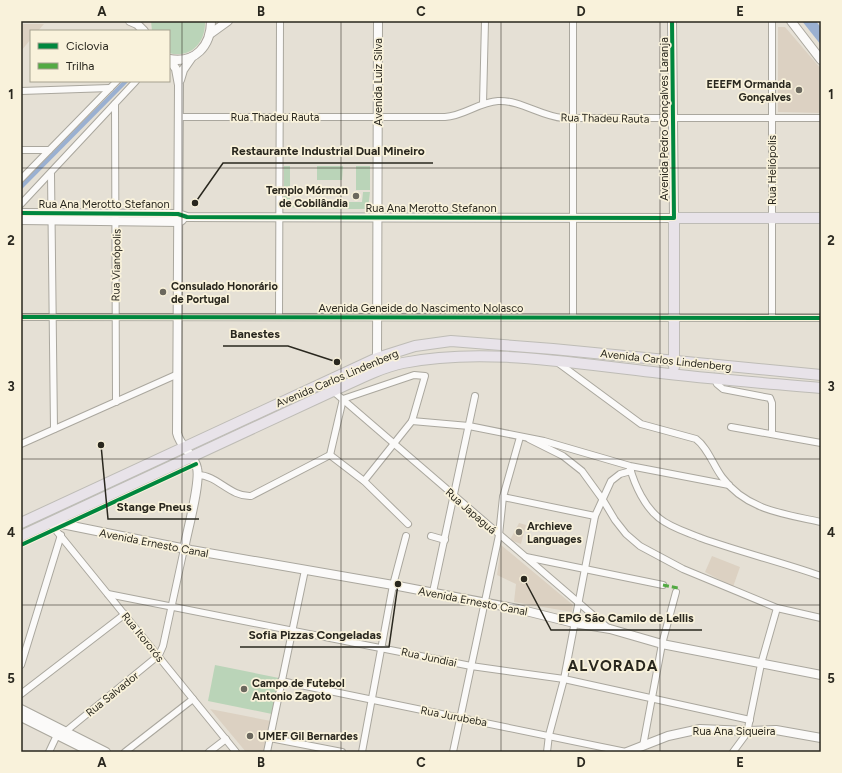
<svg xmlns="http://www.w3.org/2000/svg" width="842" height="773" font-family="Figtree,sans-serif">
  <rect width="100%" height="100%" fill="#e5e0d5"/>
  <g fill="#dcd1c2">
    <polygon points="21,24 44,24 38,31 31,31 31,39 21,51"/>
    <polygon points="778,27 785,27 821,69 821,113 778,112"/>
    <polygon points="519,523 526,525 521,544 510,540"/>
    <polygon points="501,545 573,605 572,612 514,602 516,584 497,575"/>
    <polygon points="712,556 740,567 733,587 705,572"/>
    <polygon points="210,709 271,721 265,752 246,752"/>
  </g>
  <g fill="#bad4b8">
    <path d="M151,21H205C206,42 191,59 169,53V31H152Z"/>
    <polygon points="284,166 290,166 290,202 324,202 324,209 284,207"/>
    <polygon points="317,166 343,166 342,180 317,180"/>
    <rect x="356" y="166" width="14" height="24"/>
    <polygon points="363,192 370,192 368,209 328,209 328,202 362,202"/>
    <polygon points="174,457 176,459 21,531 21,528"/>
    <polygon points="215,665 279,678 272,714 208,701"/>
  </g>
  <g fill="#9ab0d1">
    <polygon points="802,21 816,21 821,28 821,45"/>
    <polygon points="123,81 129,81 21,190 21,184"/>
  </g>
  <g fill="none" stroke-linecap="round" stroke-linejoin="round">
    <g stroke="#aaa79e" stroke-width="8">
      <g id="minor">
        <polyline points="573,21 573,317"/>
        <polyline points="21,91 110,88"/>
        <polyline points="115,104 116,402"/>
        <polyline points="483,104 485,21"/>
        <path d="M179,117H445C464,116 479,102 498,101C521,100 540,116 563,118H821"/>
        <polyline points="21,150 49,150"/>
        <polyline points="51,174 54,429"/>
        <polyline points="21,179 117,81"/>
        <polyline points="21,204 136,81"/>
        <polyline points="21,317 821,318"/>
        <polyline points="279,317 280,21"/>
        <polyline points="772,318 772,21"/>
        <path d="M557,362L641,424L696,439C708,448 713,465 722,477C746,510 784,514 821,522"/>
        <polyline points="714,377 717,384 723,389 770,398 772,403 772,434"/>
        <polyline points="333,391 608,628"/>
        <polyline points="412,421 469,426 544,441 630,466 729,485"/>
        <polyline points="731,427 821,443"/>
        <polyline points="529,439 563,456 582,471 603,500 615,520 626,534 640,546 683,569 777,608 821,618"/>
        <polyline points="21,444 178,374"/>
        <polyline points="330,455 343,399 414,375 425,376 412,421 364,481"/>
        <polyline points="330,455 364,481 408,524"/>
        <path d="M630,468C635,486 645,507 659,518C671,528 687,532 701,538C740,552 781,562 821,576"/>
        <path d="M198,475C217,475 230,497 251,496L330,455"/>
        <polyline points="503,497 595,516"/>
        <polyline points="50,523 236,752"/>
        <polyline points="431,536 445,540"/>
        <polyline points="526,557 663,585"/>
        <polyline points="433,592 475,396"/>
        <polyline points="108,594 471,666 564,679 750,720"/>
        <polyline points="21,665 61,535"/>
        <polyline points="281,681 626,752"/>
        <polyline points="21,694 125,614"/>
        <polyline points="65,732 159,655 163,646 184,549"/>
        <polyline points="270,738 342,752"/>
        <polyline points="643,746 662,644 676,592"/>
        <polyline points="49,752 57,735"/>
        <polyline points="125,752 193,699"/>
        <polyline points="209,752 226,739"/>
        <polyline points="267,752 305,570"/>
        <polyline points="362,752 393,585 406,536"/>
        <polyline points="453,752 499,535 503,497 520,437"/>
        <polyline points="547,752 549,735 564,679 595,516 611,481 620,474 631,471"/>
        <polyline points="733,752 747,733 761,664 777,608"/>
      </g>
    </g>
    <g stroke="#aaa79e" stroke-width="10">
      <g id="tertiary">
        <polyline points="130,21 137,24 144,31"/>
        <polyline points="791,21 821,60"/>
        <polyline points="210,34 228,21"/>
        <path d="M169,59L176,69L179,85L177,433C180,447 194,454 197,468C201,482 187,532 184,549"/>
        <path d="M169,59C195,64 211,46 211,21"/>
        <polyline points="180,80 183,70 192,57"/>
        <polyline points="21,213 178,214 187,217 674,218 672,21"/>
        <polyline points="21,220 179,222 182,220"/>
        <polyline points="377,358 378,21"/>
        <polyline points="52,522 191,550 393,585 518,609 574,623 610,629 662,644 821,675"/>
        <polyline points="21,709 106,752"/>
        <polyline points="21,717 91,752"/>
        <polyline points="627,752 668,736 700,729 748,731 776,730 821,738"/>
      </g>
    </g>
    <g stroke="#bebcb6" stroke-width="12">
      <g id="primary">
        <polyline points="674,367 674,218 821,218"/>
        <polyline points="21,523 377,358 415,346 451,341 553,349 821,375"/>
        <path d="M21,536L333,391C355,381 379,368 403,363C483,347 572,363 653,372C708,379 765,383 821,388"/>
      </g>
    </g>
    <use href="#minor" stroke="#fbfaf9" stroke-width="6"/>
    <use href="#tertiary" stroke="#fbfaf9" stroke-width="8"/>
    <use href="#primary" stroke="#e8e3e9" stroke-width="10"/>
    <polyline stroke="#53aa43" stroke-width="3" stroke-dasharray="6 3" stroke-linecap="butt" points="663,585 678,588"/>
    <g stroke="#f9f2db" stroke-width="6">
      <g id="cycleway">
        <polyline points="21,213 178,214 187,217 674,218 672,21"/>
        <polyline points="21,317 821,318"/>
        <polyline points="21,545 196,464"/>
      </g>
    </g>
    <use href="#cycleway" stroke="#00873e" stroke-width="4"/>
  </g>
  <path fill="none" stroke="#29271e" stroke-width="1" stroke-opacity="0.55" d="M182,21V752M341,21V752M501,21V752M660,21V752M21,168H821M21,314H821M21,459H821M21,605H821"/>
  <g fill="#6b685e" stroke="#f9f2db" stroke-width="1.5">
    <circle cx="799" cy="90" r="4"/>
    <circle cx="356" cy="196" r="4"/>
    <circle cx="163" cy="292" r="4"/>
    <circle cx="519" cy="532" r="4"/>
    <circle cx="244" cy="689" r="4"/>
    <circle cx="250" cy="736" r="4"/>
  </g>
  <g text-anchor="middle" stroke-width="3.5" stroke-linejoin="round" paint-order="stroke">
    <g font-size="11" fill="#29271e" stroke="#f9f2db">
      <text transform="translate(378 82) rotate(-90)" y="4">Avenida Luiz Silva</text>
      <text x="275" y="121">Rua Thadeu Rauta</text>
      <text transform="translate(605 118) rotate(1)" y="4">Rua Thadeu Rauta</text>
      <text transform="translate(664 119) rotate(-90)" y="4">Avenida Pedro Gonçalves Laranja</text>
      <text transform="translate(772 170) rotate(-90)" y="4">Rua Heliópolis</text>
      <text x="104" y="208">Rua Ana Merotto Stefanon</text>
      <text x="431" y="212">Rua Ana Merotto Stefanon</text>
      <text transform="translate(116 265) rotate(-89)" y="4">Rua Vianópolis</text>
      <text x="421" y="312">Avenida Geneide do Nascimento Nolasco</text>
      <text transform="translate(666 360) rotate(6)" y="4">Avenida Carlos Lindenberg</text>
      <text transform="translate(337 378) rotate(-23)" y="4">Avenida Carlos Lindenberg</text>
      <text transform="translate(471 511) rotate(41)" y="4">Rua Japaguá</text>
      <text transform="translate(154 543) rotate(11)" y="4">Avenida Ernesto Canal</text>
      <text transform="translate(473 601) rotate(11)" y="4">Avenida Ernesto Canal</text>
      <text transform="translate(143 637) rotate(51)" y="4">Rua Itororós</text>
      <text transform="translate(429 657) rotate(12)" y="4">Rua Jundiai</text>
      <text transform="translate(112 694) rotate(-39)" y="4">Rua Salvador</text>
      <text transform="translate(454 716) rotate(11)" y="4">Rua Jurubeba</text>
      <text x="734" y="735">Rua Ana Siqueira</text>
    </g>
    <g font-size="11" font-weight="bold" fill="#29271e" stroke="#f9f2db" text-anchor="start">
      <text x="791" y="88" text-anchor="end">EEEFM Ormanda<tspan x="791" dy="13">Gonçalves</tspan></text>
      <text x="348" y="194" text-anchor="end">Templo Mórmon<tspan x="348" dy="13">de Cobilândia</tspan></text>
      <text x="171" y="290">Consulado Honorário<tspan x="171" dy="13">de Portugal</tspan></text>
      <text x="527" y="530">Archieve<tspan x="527" dy="13">Languages</tspan></text>
      <text x="252" y="687">Campo de Futebol<tspan x="252" dy="13">Antonio Zagoto</tspan></text>
      <text x="258" y="740">UMEF Gil Bernardes</text>
    </g>
    <g font-size="15" font-weight="bold" letter-spacing="1" fill="#29271e" stroke="#f9f2db">
      <text x="613" y="671">ALVORADA</text>
    </g>
  </g>
  <path fill="none" stroke="#29271e" stroke-width="1.5" d="M195 203L223 163H433M337 362L288 346H223M101 445L108 519H199M524 579L551 630H702M398 584L389 647H240"/>
  <g fill="#29271e" stroke="#f9f2db" stroke-width="1.5">
    <circle cx="195" cy="203" r="4"/>
    <circle cx="337" cy="362" r="4"/>
    <circle cx="101" cy="445" r="4"/>
    <circle cx="524" cy="579" r="4"/>
    <circle cx="398" cy="584" r="4"/>
  </g>
  <g font-size="12" text-anchor="middle" font-weight="bold" fill="#29271e" stroke="#f9f2db" stroke-width="3.5" stroke-linejoin="round" paint-order="stroke">
    <text x="328" y="155">Restaurante Industrial Dual Mineiro</text>
    <text x="255" y="338">Banestes</text>
    <text x="154" y="511">Stange Pneus</text>
    <text x="626" y="622">EPG São Camilo de Lellis</text>
    <text x="315" y="639">Sofia Pizzas Congeladas</text>
  </g>
  <rect width="842" height="773" fill="none" stroke="#f9f2db" stroke-width="44"/>
  <rect x="30" y="30" width="140" height="52" fill="#f9f2db" stroke="#a6a18f"/>
  <rect x="38" y="43" width="20" height="6" fill="#00873e" stroke="#a6a18f"/>
  <text x="66" y="50" font-size="12" fill="#29271e">Ciclovia</text>
  <rect x="38" y="63" width="20" height="6" fill="#53aa43" stroke="#a6a18f"/>
  <text x="66" y="70" font-size="12" fill="#29271e">Trilha</text>
  <rect x="22" y="22" width="798" height="729" fill="none" stroke="#29271e" stroke-width="1.5"/>
  <g font-size="13" text-anchor="middle" font-weight="bold" fill="#29271e">
    <text x="102" y="16">A</text>
    <text x="261" y="16">B</text>
    <text x="421" y="16">C</text>
    <text x="581" y="16">D</text>
    <text x="740" y="16">E</text>
    <text x="11" y="99">1</text>
    <text x="831" y="99">1</text>
    <text x="11" y="245">2</text>
    <text x="831" y="245">2</text>
    <text x="11" y="391">3</text>
    <text x="831" y="391">3</text>
    <text x="11" y="537">4</text>
    <text x="831" y="537">4</text>
    <text x="11" y="683">5</text>
    <text x="831" y="683">5</text>
    <text x="102" y="767">A</text>
    <text x="261" y="767">B</text>
    <text x="421" y="767">C</text>
    <text x="581" y="767">D</text>
    <text x="740" y="767">E</text>
  </g>
</svg>
